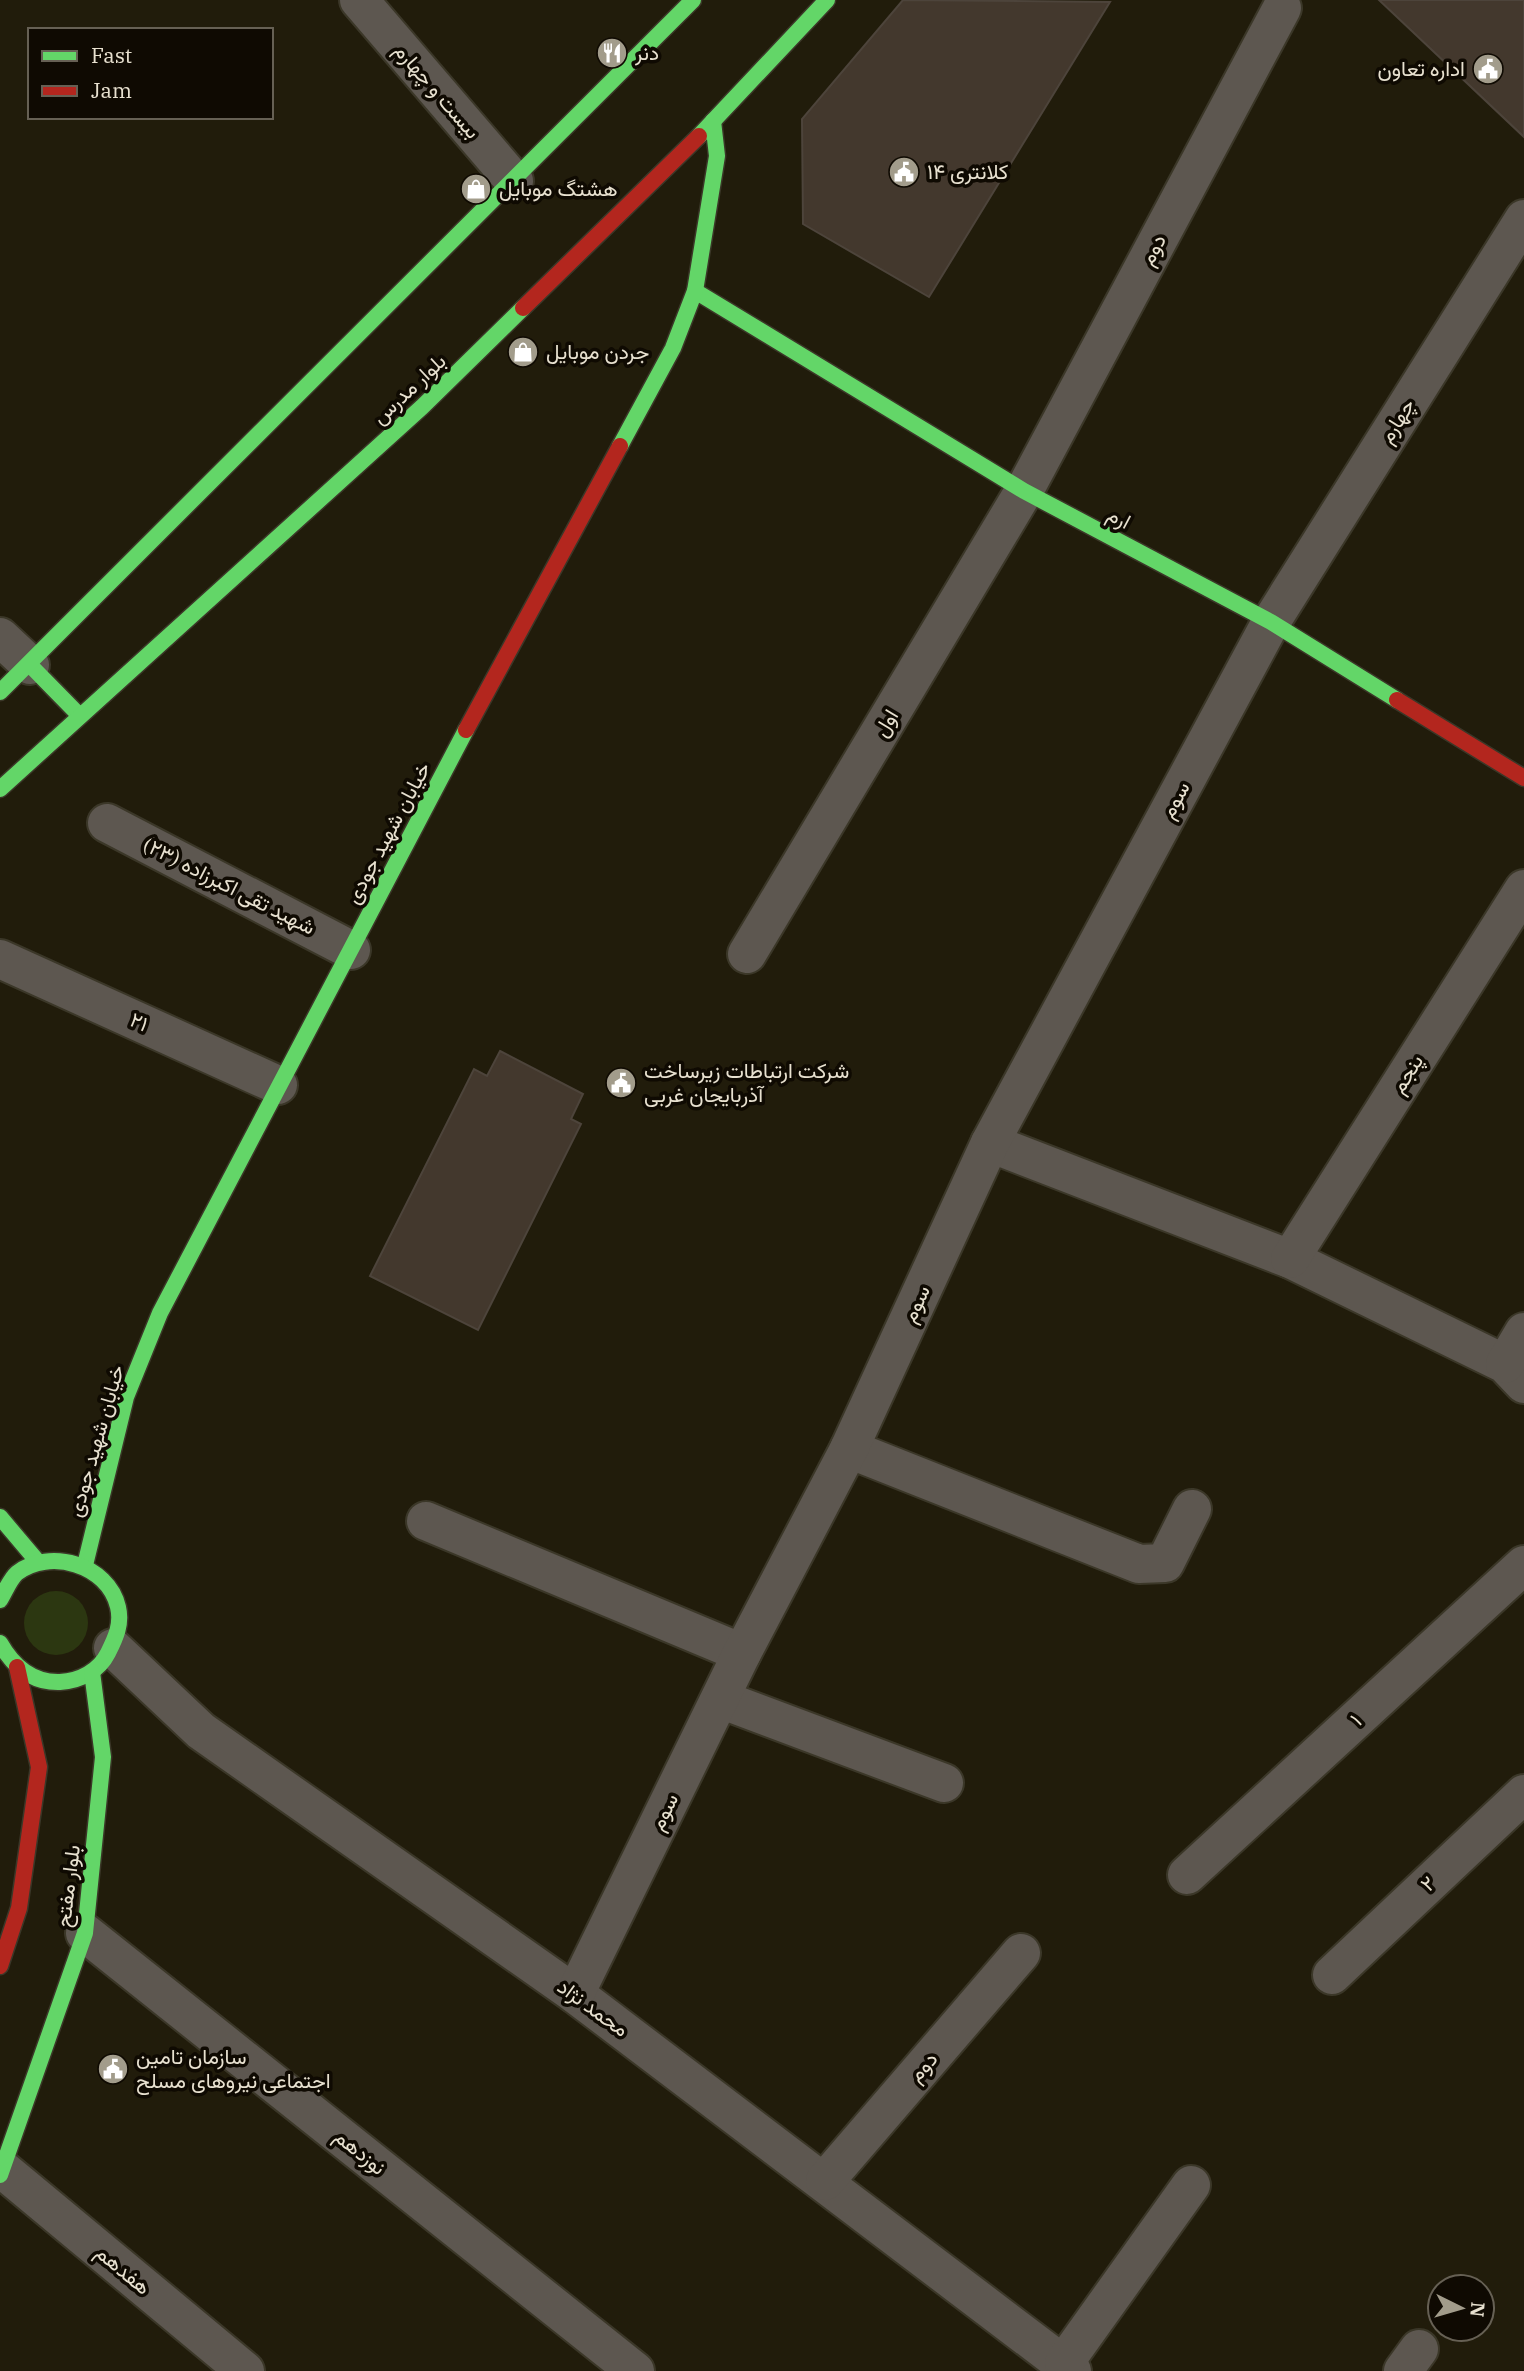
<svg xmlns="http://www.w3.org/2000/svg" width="1524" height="2371" font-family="'IBM Plex Serif',Vazirmatn,serif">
  <rect width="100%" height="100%" fill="#211c0b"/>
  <circle fill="#2c3711" cx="56" cy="1623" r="32"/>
  <g fill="#43382d" stroke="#4d443b" stroke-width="2">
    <polygon points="903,0 1110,2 929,297 803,224 802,119"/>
    <polygon points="1379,0 1524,0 1524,137"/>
    <polygon points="500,1051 583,1094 571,1119 581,1124 478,1330 370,1276 474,1069 487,1076"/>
  </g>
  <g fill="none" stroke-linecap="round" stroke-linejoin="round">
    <g stroke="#3b3728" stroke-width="42">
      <g id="street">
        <polyline points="359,0 514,181"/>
        <polyline points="0,637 30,665"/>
        <polyline points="107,823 351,950"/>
        <polyline points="747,954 1024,491 1282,8"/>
        <polyline points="0,959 278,1085"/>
        <polyline points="990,1143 1290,1259 1505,1364 1524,1384"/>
        <polyline points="1290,1259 1524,889"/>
        <polyline points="1505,1364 1524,1332"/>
        <polyline points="849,1449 1139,1564 1165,1563 1192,1509"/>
        <polyline points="426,1521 742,1653"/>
        <polyline points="113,1648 201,1731 575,1994 1072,2371"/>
        <polyline points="720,1699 944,1783"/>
        <polyline points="1187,1875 1524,1565"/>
        <polyline points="85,1933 635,2371"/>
        <polyline points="1332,1975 1524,1794"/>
        <polyline points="575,1994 742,1653 849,1449 990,1143 1271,622 1524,219"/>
        <polyline points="2,2169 245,2371"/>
        <polyline points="825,2181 1021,1953"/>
        <polyline points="1064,2363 1191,2185"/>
        <polyline points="1403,2371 1419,2349"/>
      </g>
    </g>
    <g stroke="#3b3728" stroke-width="19">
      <g id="fast">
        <polyline points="699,136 827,0"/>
        <polyline points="695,291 1024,491 1271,622 1397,700"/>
        <polyline points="620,446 673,348 695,291 717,156 713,121"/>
        <polyline points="30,665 80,716"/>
        <polyline points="0,692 693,0"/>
        <polyline points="0,789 422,407 523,308"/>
        <polyline points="0,1517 38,1562"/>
        <polyline points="85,1565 126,1397 160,1313 466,730"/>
        <path d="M0,1600C5,1592 10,1579 17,1573C49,1548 108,1564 118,1607C122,1624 116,1637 108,1653C99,1671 80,1681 60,1682C32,1683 13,1666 0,1643"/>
        <polyline points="0,2175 85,1933 103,1757 92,1672"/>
      </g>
    </g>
    <g stroke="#3b3728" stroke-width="19">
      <g id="jam">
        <polyline points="523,308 699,136"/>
        <polyline points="1397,700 1524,778"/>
        <polyline points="466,730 620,446"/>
        <polyline points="0,1966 19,1908 39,1767 17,1667"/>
      </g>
    </g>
    <use href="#street" stroke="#5d5750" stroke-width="38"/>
    <use href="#fast" stroke="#63d668" stroke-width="16"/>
    <use href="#jam" stroke="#b3261e" stroke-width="16"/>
  </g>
  <defs>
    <g id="restaurant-disc" transform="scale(1.575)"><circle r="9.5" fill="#a29c8b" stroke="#0f0a02"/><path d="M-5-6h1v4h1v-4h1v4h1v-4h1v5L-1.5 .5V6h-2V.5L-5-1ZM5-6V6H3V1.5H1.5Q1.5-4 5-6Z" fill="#fff"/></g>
    <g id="civic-disc" transform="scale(1.575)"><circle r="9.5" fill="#a29c8b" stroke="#0f0a02"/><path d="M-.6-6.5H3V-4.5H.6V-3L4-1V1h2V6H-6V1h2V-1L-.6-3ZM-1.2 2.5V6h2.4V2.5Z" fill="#fff"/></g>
    <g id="shop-disc" transform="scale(1.575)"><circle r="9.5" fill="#a29c8b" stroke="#0f0a02"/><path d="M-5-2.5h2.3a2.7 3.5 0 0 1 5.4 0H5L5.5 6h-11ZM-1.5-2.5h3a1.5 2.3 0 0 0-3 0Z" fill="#fff"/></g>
  </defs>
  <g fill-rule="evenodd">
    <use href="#restaurant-disc" x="612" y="53"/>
    <use href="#civic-disc" x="1488" y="69"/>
    <use href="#civic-disc" x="904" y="172"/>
    <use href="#shop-disc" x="476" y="189"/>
    <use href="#shop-disc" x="523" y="352"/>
    <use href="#civic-disc" x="621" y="1083"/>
    <use href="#civic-disc" x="113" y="2069"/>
  </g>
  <g text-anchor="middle" stroke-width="7" stroke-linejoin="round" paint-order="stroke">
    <g font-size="21" fill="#e8e1d0" stroke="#0f0a02" text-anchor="start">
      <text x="635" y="60">دنر</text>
      <text x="1465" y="76" text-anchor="end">اداره تعاون</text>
      <text x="927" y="179">کلانتری ۱۴</text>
      <text x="499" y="196">هشتگ موبایل</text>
      <text x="546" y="359">جردن موبایل</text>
      <text x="644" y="1078">شرکت ارتباطات زیرساخت<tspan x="644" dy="24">آذربایجان غربی</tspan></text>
      <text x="136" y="2064">سازمان تامین<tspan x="136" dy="24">اجتماعی نیروهای مسلح</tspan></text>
    </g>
    <g font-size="21" fill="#e8e1d0" stroke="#0f0a02">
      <text transform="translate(437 91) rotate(49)" y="7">بیست و چهارم</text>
      <text transform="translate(1153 250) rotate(-62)" y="7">دوم</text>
      <text transform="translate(409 389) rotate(-43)" y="7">بلوار مدرس</text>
      <text transform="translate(1397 421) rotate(-58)" y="7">چهارم</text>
      <text transform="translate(1119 518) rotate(28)" y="7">ارم</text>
      <text transform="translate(886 723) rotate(-59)" y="7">اول</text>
      <text transform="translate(1175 800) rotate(-62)" y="7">سوم</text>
      <text transform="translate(388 833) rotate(-62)" y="7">خیابان شهید جودی</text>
      <text transform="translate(229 886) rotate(27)" y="7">شهید تقی اکبرزاده (۲۳)</text>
      <text transform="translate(139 1022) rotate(24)" y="7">۲۱</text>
      <text transform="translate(1407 1074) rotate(-58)" y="7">پنجم</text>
      <text transform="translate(916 1304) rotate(-65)" y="7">سوم</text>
      <text transform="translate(96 1441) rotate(-74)" y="7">خیابان شهید جودی</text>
      <text transform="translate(1356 1720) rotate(-43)" y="7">۱</text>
      <text transform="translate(664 1812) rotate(-64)" y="7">سوم</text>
      <text transform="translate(1428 1884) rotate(-43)" y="7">۲</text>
      <text transform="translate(68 1886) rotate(-83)" y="7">بلوار مفتح</text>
      <text transform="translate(593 2008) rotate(36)" y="7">محمد نژاد</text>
      <text transform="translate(923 2067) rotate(-49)" y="7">دوم</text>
      <text transform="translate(360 2152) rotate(39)" y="7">نوزدهم</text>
      <text transform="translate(123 2270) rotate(40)" y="7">هفدهم</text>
    </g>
  </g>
  <rect x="28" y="28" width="245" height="91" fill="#0f0a02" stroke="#666054" stroke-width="2"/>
  <rect x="42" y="51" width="35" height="10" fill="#63d668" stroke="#666054" stroke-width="2"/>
  <text x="91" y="63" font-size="21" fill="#e8e1d0">Fast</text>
  <rect x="42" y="86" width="35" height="10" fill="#b3261e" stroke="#666054" stroke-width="2"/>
  <text x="91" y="98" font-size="21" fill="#e8e1d0">Jam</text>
  <g transform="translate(1461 2308) rotate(95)"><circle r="33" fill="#0f0a02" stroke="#666054" stroke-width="2"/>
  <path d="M0-5L12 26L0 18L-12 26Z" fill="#a29c8b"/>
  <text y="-10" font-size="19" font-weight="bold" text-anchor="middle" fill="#e8e1d0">N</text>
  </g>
</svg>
